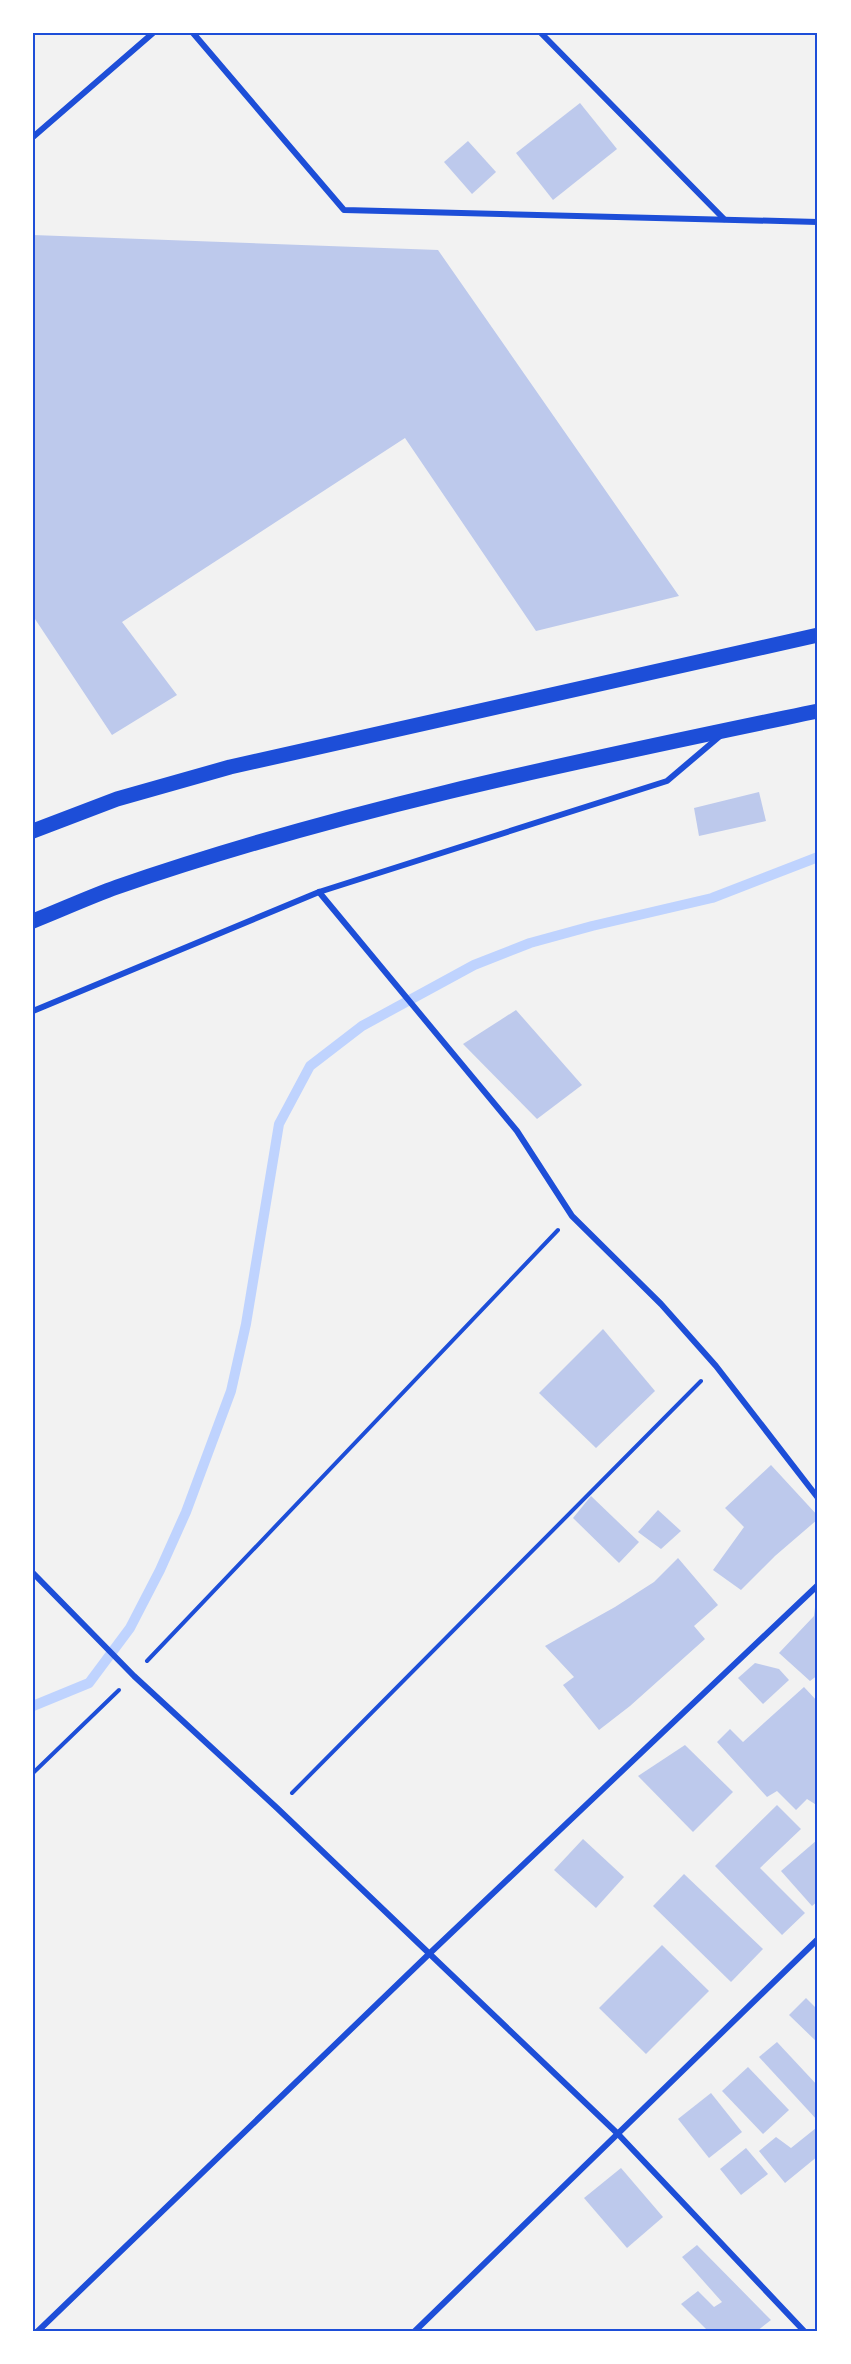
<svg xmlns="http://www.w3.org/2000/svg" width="851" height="2364" font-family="'Work Sans',sans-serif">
  <rect width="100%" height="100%" fill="#f2f2f2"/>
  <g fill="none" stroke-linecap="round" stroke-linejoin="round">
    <polyline stroke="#bfd3fe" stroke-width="10" points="33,1706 89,1683 130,1628 160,1570 186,1512 231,1391 246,1324 279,1124 310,1066 362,1026 474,965 530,943 592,926 712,898 818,857"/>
  </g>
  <g fill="#bdc9ec">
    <polygon points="580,103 617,149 553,200 516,153"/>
    <polygon points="468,141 496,172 472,194 444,162"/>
    <polygon points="33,235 438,250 679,596 536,631 405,438 122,622 177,695 112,735 33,616"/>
    <polygon points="759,792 766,821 699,836 694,808"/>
    <polygon points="516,1010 582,1085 537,1119 463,1044"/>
    <polygon points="603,1329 655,1391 596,1448 539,1393"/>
    <polygon points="771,1465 818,1516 818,1519 775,1556 741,1590 713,1570 744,1527 725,1508"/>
    <polygon points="591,1496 639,1542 619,1563 573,1518"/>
    <polygon points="658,1510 681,1531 661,1549 638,1532"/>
    <polygon points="678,1558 718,1605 694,1626 705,1639 630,1706 599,1730 563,1685 574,1677 545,1646 615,1607 654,1582"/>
    <polygon points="818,1598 818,1675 810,1681 779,1653 814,1616 816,1599"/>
    <polygon points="755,1663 779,1669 789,1680 763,1704 738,1678"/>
    <polygon points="804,1687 818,1702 818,1806 807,1799 796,1810 777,1791 767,1797 717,1742 730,1729 743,1742"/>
    <polygon points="685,1745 733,1792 693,1832 638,1776"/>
    <polygon points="777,1805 801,1829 760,1868 805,1913 782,1935 715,1866"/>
    <polygon points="583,1839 624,1877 596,1908 554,1870"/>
    <polygon points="817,1840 818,1901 812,1906 781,1871"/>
    <polygon points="684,1874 763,1949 731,1982 653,1906"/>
    <polygon points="662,1945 709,1991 646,2054 599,2008"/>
    <polygon points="806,1998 818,2010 818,2043 789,2015"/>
    <polygon points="777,2042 818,2086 818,2121 759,2057"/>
    <polygon points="748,2067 789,2110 763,2134 722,2091"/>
    <polygon points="711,2093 742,2132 709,2158 678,2119"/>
    <polygon points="816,2128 818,2130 818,2156 785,2183 759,2151 776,2137 791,2148"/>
    <polygon points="746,2148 768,2174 741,2195 720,2169"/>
    <polygon points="621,2168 663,2217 627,2248 584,2198"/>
    <polygon points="697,2245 771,2320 757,2331 708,2331 681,2304 698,2291 714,2307 722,2302 682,2257"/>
  </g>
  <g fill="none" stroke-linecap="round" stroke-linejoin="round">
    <g stroke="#1d4ed8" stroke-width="4">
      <polyline points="147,1661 558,1230"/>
      <polyline points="33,1773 119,1690"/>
      <polyline points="292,1793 701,1381"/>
    </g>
    <g stroke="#1d4ed8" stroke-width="6">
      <polyline points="193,33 344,210 818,222"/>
      <polyline points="541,33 724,219"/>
      <polyline points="33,137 153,33"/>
      <polyline points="319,892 517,1131 572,1216 661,1304 716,1366 818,1498"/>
      <polyline points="33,1011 319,892 667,781 720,736"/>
      <polyline points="33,1573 134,1676 277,1808 618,2134 804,2331"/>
      <polyline points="38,2331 429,1954 818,1585"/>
      <polyline points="415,2331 818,1939"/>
    </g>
    <g stroke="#1d4ed8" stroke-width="15">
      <polyline points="33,831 117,799 230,767 818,635"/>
      <path d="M33,921C61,910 89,897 117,887C345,808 583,760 818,711"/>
    </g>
  </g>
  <rect width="851" height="2364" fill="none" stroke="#ffffff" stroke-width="69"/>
  <rect x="34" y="34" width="782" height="2296" fill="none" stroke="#1d4ed8" stroke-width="2"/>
</svg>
